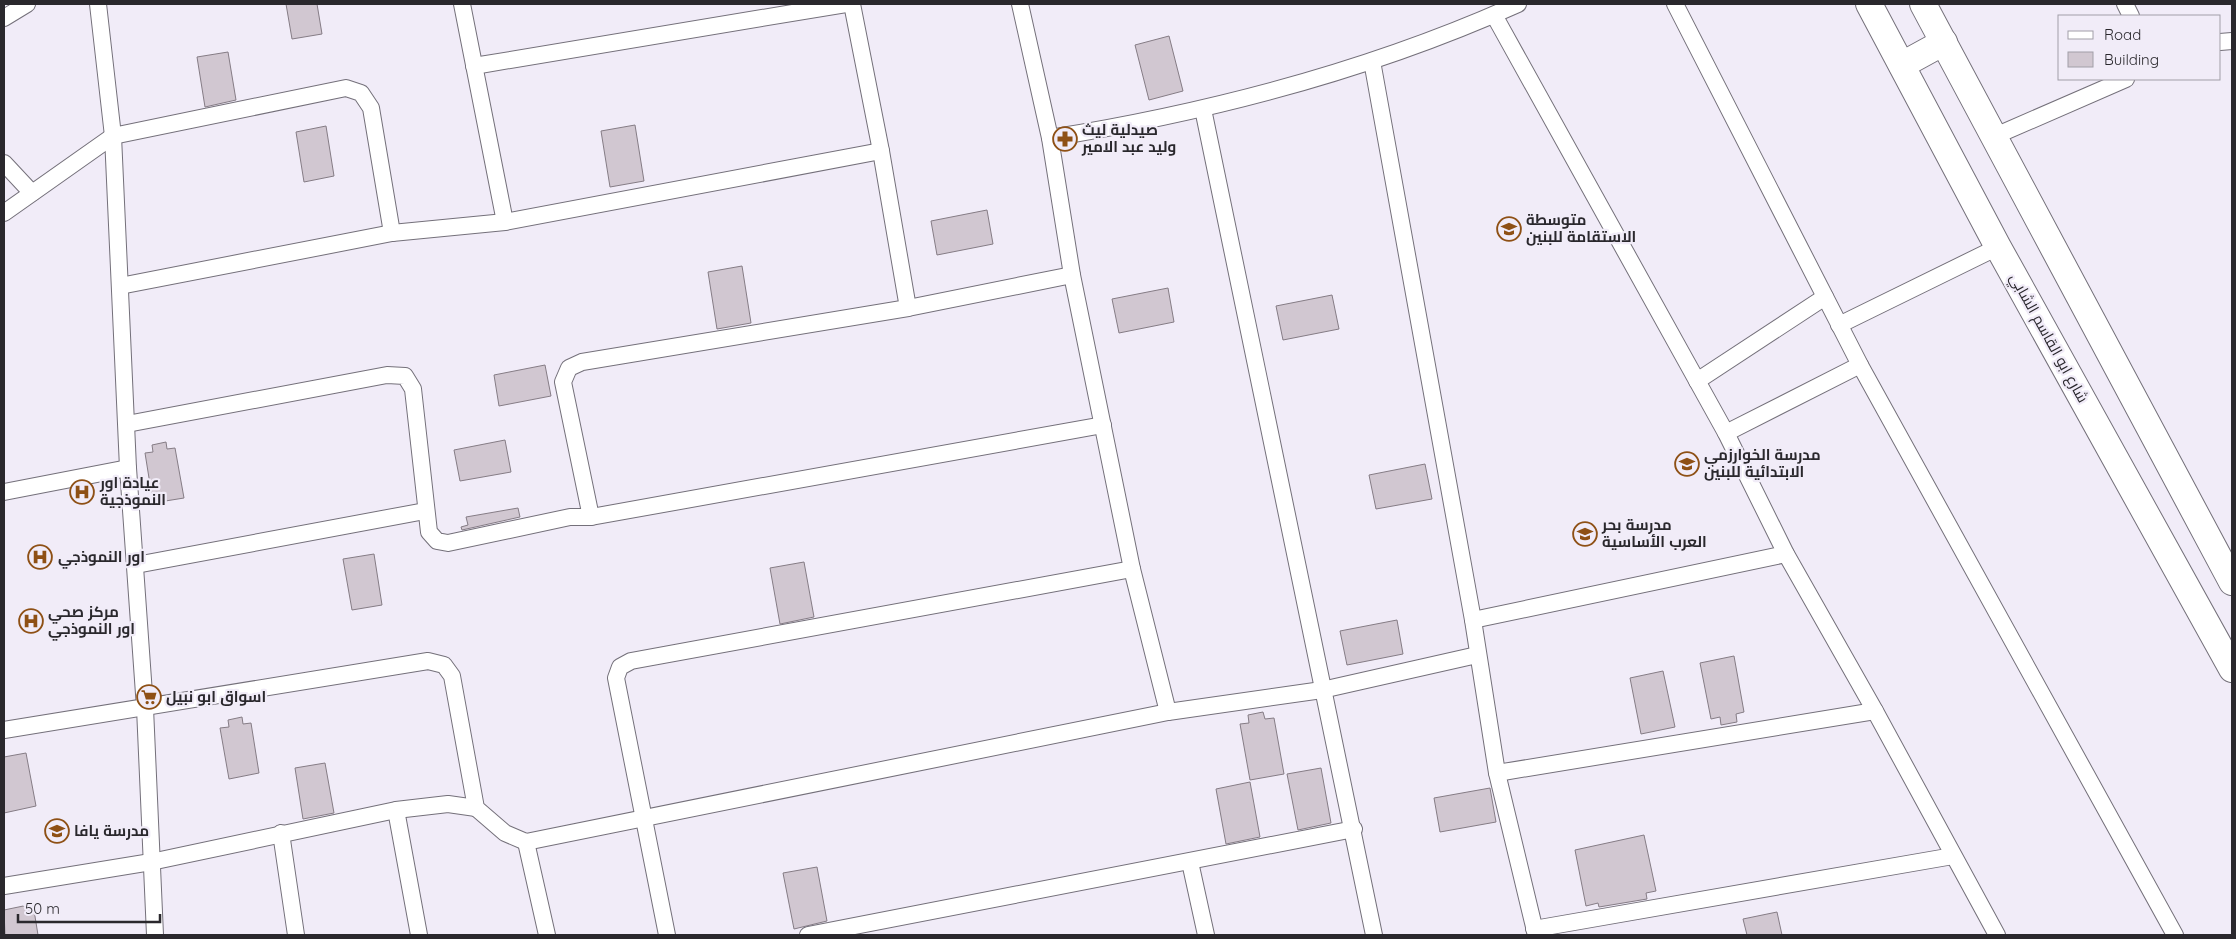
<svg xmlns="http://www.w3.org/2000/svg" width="2236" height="939" font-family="Quicksand,Cairo,sans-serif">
  <rect width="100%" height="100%" fill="#f1ecf8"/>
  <g fill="#d1c7d1" stroke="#857c85">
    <polygon points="286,4 317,4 322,34 292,39"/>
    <polygon points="1169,36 1183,91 1149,100 1135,45"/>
    <polygon points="228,52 236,100 205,107 197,57"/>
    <polygon points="635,125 644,181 610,187 601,131"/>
    <polygon points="326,126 334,176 304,182 296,132"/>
    <polygon points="987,210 993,244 937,255 931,221"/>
    <polygon points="742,266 751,323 717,329 708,272"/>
    <polygon points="1168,288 1174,322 1119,333 1112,299"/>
    <polygon points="1332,295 1339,329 1283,340 1276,306"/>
    <polygon points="545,365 551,396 499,406 494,375"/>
    <polygon points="505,440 511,472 460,481 454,450"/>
    <polygon points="166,442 167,449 175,448 184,498 153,503 145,453 153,452 152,445"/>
    <polygon points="1425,464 1432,499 1376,509 1369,475"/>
    <polygon points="518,508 520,517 462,530 461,527 468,525 466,517"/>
    <polygon points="374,554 382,605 352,610 343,559"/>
    <polygon points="804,562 814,617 780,624 770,568"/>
    <polygon points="1397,620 1403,654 1347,665 1340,631"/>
    <polygon points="1734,656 1744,712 1736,714 1737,722 1721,725 1720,717 1711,719 1700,663"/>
    <polygon points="1663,671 1675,727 1641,734 1630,678"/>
    <polygon points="1263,712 1265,719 1274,718 1284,774 1250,780 1240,724 1249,723 1248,715"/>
    <polygon points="242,717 243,724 251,723 259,773 229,779 220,728 229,727 228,720"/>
    <polygon points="26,753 36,806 4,813 4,757"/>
    <polygon points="325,763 334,813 303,819 295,768"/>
    <polygon points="1321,768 1331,823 1298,830 1287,774"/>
    <polygon points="1250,782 1260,837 1226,844 1216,789"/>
    <polygon points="1490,788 1496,822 1440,832 1434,798"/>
    <polygon points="1644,835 1656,891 1646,893 1647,899 1599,907 1598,903 1586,906 1575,850"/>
    <polygon points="817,867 827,921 794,929 783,873"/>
    <polygon points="33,904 38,935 5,935 4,910"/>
    <polygon points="1777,912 1782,935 1747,935 1743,919"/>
  </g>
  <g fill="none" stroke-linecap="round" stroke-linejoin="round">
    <g stroke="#74707a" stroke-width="18">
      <g id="street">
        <polyline points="98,4 113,136 128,468 145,708 155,935"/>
        <polyline points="462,4 505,222"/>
        <polyline points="852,4 881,151 908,308"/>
        <polyline points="1020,4 1050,138 1072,275 1132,569 1168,712"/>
        <polyline points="1675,4 1860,365 2175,935"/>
        <polyline points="2125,4 2131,16"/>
        <polyline points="1494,15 1726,433 1786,554 1875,711 1997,935"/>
        <polyline points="4,18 27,4"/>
        <polyline points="2220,42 2232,41"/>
        <polyline points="1372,61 1473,620 1497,773 1536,935"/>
        <polyline points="474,66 846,4"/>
        <polyline points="1203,109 1374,935"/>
        <polyline points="1995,136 2126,79"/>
        <path d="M1050,138C1211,112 1369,71 1518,4"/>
        <polyline points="4,163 32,193"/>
        <polyline points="4,213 113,136 346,88 361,93 371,108 392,233"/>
        <polyline points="120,286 392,233 505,222 881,151"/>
        <polyline points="1839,325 1998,247"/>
        <polyline points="1697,381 1825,297"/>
        <polyline points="127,424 387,375 405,376 413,389 429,532 437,541 448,543 570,517 591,517 1103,425"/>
        <polyline points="1726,433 1860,365"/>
        <polyline points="4,492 128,468"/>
        <polyline points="591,517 563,382 569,368 582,362 908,308 1072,275"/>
        <polyline points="136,565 425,511"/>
        <polyline points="1473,620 1786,554"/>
        <polyline points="4,730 428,661 444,665 452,676 476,808 505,833 526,842 1168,712 1322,690 1477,655"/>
        <polyline points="1497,773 1875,711"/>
        <polyline points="396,810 419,935"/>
        <polyline points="281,833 296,935"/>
        <polyline points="526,842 547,935"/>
        <polyline points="1190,862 1206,935"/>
        <polyline points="4,886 151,862 396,810 448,804 476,808"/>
        <polyline points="1534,929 1953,856"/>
        <polyline points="667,935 616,678 620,667 631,661 1132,569"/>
        <polyline points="808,935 1354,829"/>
      </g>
    </g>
    <g stroke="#74707a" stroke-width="28">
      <g id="primary">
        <polyline points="1869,4 1998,247 2232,669"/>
        <polyline points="1923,4 2232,582"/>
        <polyline points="1902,65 1944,42"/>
      </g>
    </g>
    <use href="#street" stroke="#fff" stroke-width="16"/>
    <use href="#primary" stroke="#fff" stroke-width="26"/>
  </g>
  <defs>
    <g id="pharmacy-ring" transform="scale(1.25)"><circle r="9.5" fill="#f1ecf8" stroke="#8e5015" stroke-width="1.5"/><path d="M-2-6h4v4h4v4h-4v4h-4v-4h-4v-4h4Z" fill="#8e5015"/></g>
    <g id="school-ring" transform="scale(1.25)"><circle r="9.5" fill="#f1ecf8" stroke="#8e5015" stroke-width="1.5"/><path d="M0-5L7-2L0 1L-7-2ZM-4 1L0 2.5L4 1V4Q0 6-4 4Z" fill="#8e5015"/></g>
    <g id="hospital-ring" transform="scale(1.25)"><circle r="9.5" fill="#f1ecf8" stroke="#8e5015" stroke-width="1.5"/><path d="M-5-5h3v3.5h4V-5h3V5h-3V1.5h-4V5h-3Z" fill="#8e5015"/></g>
    <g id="supermarket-ring" transform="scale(1.25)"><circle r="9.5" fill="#f1ecf8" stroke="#8e5015" stroke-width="1.5"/><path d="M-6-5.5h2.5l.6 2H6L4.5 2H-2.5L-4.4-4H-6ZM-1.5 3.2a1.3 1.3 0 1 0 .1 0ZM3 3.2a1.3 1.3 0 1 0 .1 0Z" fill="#8e5015"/></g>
  </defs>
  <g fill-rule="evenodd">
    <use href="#pharmacy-ring" x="1065" y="139"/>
    <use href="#school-ring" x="1509" y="229"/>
    <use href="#school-ring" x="1687" y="464"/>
    <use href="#hospital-ring" x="82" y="492"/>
    <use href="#school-ring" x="1585" y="534"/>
    <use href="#hospital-ring" x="40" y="557"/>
    <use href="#hospital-ring" x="31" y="621"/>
    <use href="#supermarket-ring" x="149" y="697"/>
    <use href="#school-ring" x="57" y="831"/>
  </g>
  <g text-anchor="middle" stroke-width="4.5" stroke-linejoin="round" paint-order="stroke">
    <g font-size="15" font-weight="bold" fill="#2a282d" stroke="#f1ecf8" text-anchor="start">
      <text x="1082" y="135">صيدلية ليث<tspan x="1082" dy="17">وليد عبد الامير</tspan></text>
      <text x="1526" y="225">متوسطة<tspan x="1526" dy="17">الاستقامة للبنين</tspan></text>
      <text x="1704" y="460">مدرسة الخوارزمي<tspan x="1704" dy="17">الابتدائية للبنين</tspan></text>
      <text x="100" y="488">عيادة اور<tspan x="100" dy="17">النموذجية</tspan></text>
      <text x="1602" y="530">مدرسة بحر<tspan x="1602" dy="17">العرب الأساسية</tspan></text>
      <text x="58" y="562">اور النموذجي</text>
      <text x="48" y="617">مركز صحي<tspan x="48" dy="17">اور النموذجي</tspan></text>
      <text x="166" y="702">اسواق ابو نبيل</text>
      <text x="74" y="836">مدرسة يافا</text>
    </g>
    <g font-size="15" fill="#2a282d" stroke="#f1ecf8">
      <text transform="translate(2049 338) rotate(61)" y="5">شارع ابو القاسم الشابي</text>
    </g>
  </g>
  <rect width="2236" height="939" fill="none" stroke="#2a282d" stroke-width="10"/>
  <rect x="2058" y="15" width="162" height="65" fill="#f1ecf8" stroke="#a19ea7"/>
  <rect x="2068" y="31" width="25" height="8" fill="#ffffff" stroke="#a19ea7"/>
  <text x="2104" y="40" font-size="15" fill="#2a282d">Road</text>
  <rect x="2068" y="52" width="25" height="15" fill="#d1c7d1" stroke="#a19ea7"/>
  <text x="2104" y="65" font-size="15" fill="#2a282d">Building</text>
  <path d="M18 914v8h142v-8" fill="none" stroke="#2a282d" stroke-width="2.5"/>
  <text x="25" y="914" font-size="15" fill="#2a282d" stroke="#f1ecf8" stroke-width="4" paint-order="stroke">50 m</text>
</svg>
